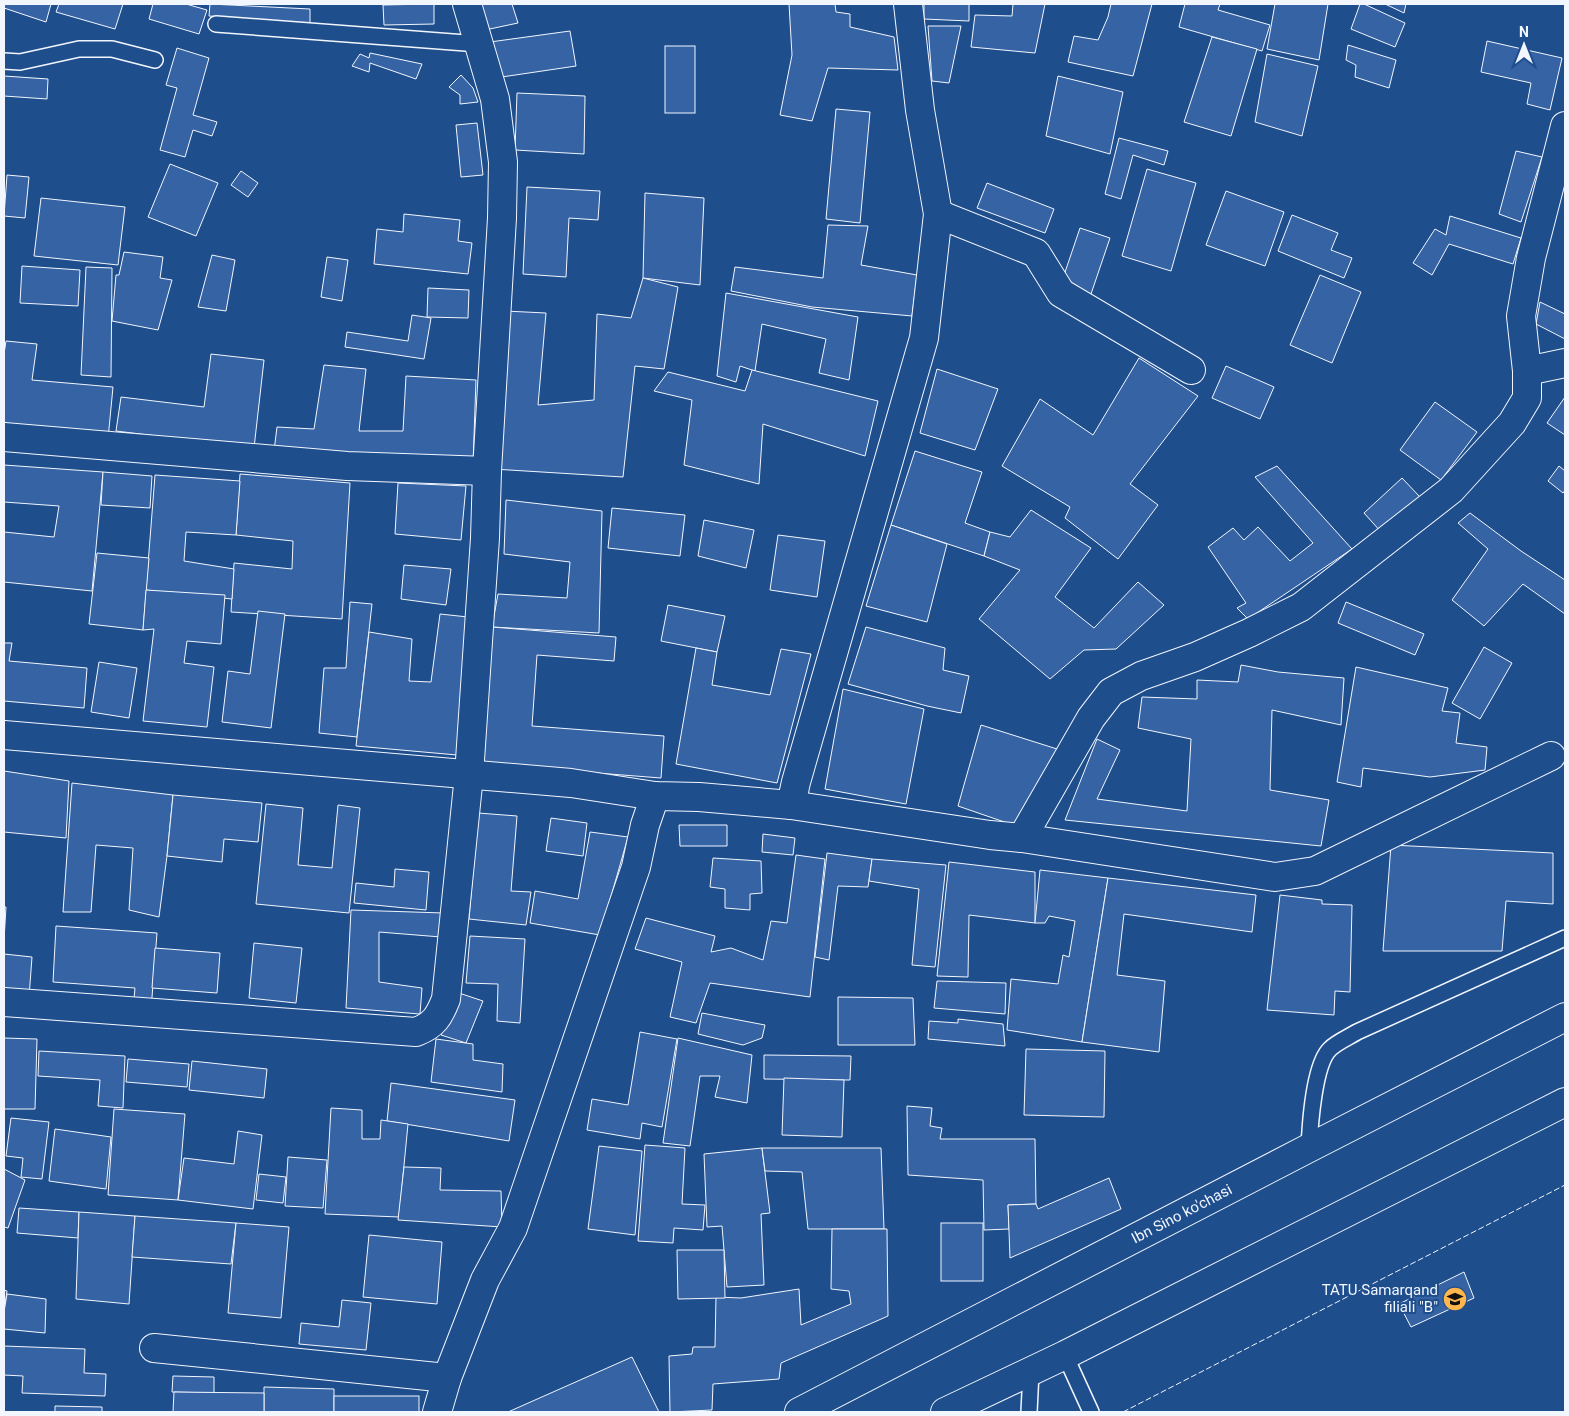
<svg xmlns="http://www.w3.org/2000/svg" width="1569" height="1416" font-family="Roboto,sans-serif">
  <rect width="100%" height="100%" fill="#1f4e8c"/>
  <g fill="#3563a3" stroke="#f2f6ff">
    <polygon points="4,4 51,4 46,22 4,8"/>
    <polygon points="59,4 123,4 115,29 56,12"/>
    <polygon points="153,4 186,4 207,10 199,34 149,19"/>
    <polygon points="210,4 310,9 310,25 209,16"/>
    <polygon points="434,4 434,24 384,25 383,5"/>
    <polygon points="479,4 512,4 518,23 485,30"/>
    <polygon points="789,4 835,4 836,12 850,14 850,27 894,37 898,70 828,68 812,121 780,115 792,55"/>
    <polygon points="924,4 969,4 969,21 924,19"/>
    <polygon points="1013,4 1045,4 1035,53 971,47 975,15 1012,16"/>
    <polygon points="1111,4 1152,4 1133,76 1068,62 1074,36 1098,40 1108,17"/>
    <polygon points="1185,4 1220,4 1218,10 1270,25 1262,51 1179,27"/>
    <polygon points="1275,4 1328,4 1319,60 1267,49"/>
    <polygon points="1360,4 1364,4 1405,23 1395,47 1351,29"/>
    <polygon points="1385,4 1406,4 1404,13"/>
    <polygon points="928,26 961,26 949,83 932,81"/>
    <polygon points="570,31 576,66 495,78 490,42"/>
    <polygon points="1212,37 1257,49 1231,136 1184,122"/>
    <polygon points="1487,41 1562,58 1550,110 1527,104 1531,83 1481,72"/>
    <polygon points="1348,45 1396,60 1389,88 1355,77 1356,65 1346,60"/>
    <rect x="665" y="46" width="30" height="67"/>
    <polygon points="177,48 209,58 193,115 217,122 212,136 193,130 185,157 160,150 177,88 166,85"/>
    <polygon points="370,53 422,64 416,79 370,63 369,72 352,66 360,54 369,58"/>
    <polygon points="1267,54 1318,66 1302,136 1255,122"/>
    <polygon points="461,75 473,88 478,102 460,104 460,95 449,87"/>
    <polygon points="4,76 48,79 47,99 4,96"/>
    <polygon points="1058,76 1123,92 1110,154 1046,136"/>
    <polygon points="517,93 585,96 584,154 515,150"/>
    <polygon points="836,109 870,112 860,223 826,219"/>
    <polygon points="477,123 483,175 461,177 456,125"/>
    <polygon points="1119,138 1168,151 1164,165 1133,155 1121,199 1105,194"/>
    <polygon points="1516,151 1542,157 1521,222 1499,214"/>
    <polygon points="170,164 218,183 196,236 148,217"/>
    <polygon points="1147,169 1196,183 1171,271 1122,256"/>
    <polygon points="241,171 258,183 248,197 231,185"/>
    <polygon points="7,175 29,177 25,218 4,216"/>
    <polygon points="987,183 1054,209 1045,233 977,208"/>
    <polygon points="527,187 600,191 598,220 569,218 566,277 523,274"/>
    <polygon points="1226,191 1284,212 1265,266 1206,245"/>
    <polygon points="645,193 704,198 700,285 643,278"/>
    <polygon points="41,198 125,207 118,265 34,256"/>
    <polygon points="404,214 460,220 458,241 472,243 468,274 374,264 377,229 403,232"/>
    <polygon points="1292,215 1338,233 1331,250 1352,258 1344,278 1278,251"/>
    <polygon points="1450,216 1521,238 1513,264 1449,244 1432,275 1413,263 1435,229 1446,235"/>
    <polygon points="828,225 868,226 861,265 917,275 912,316 812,307 731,291 735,267 823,278"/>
    <polygon points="1080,228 1110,238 1091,294 1061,284"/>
    <polygon points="124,252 163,257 160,278 172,280 158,330 112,321 116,275 119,275"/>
    <polygon points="212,255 235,260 226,311 198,307"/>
    <polygon points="327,257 348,260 342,301 321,297"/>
    <polygon points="22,266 80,270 78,306 20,303"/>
    <polygon points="86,267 112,268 111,377 81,375"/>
    <polygon points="1320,275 1361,292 1332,363 1290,345"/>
    <polygon points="643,278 678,287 664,369 635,366 623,477 493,469 505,311 546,313 538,405 594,400 597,314 631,318"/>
    <polygon points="428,288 469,290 468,318 427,317"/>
    <polygon points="726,293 858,317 849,380 819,373 826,339 762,324 755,371 740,366 736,382 717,376"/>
    <polygon points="1540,302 1565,314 1565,339 1536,324"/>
    <polygon points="412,315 431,318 424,359 345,347 347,332 408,341"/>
    <polygon points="6,341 37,344 32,380 113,387 108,439 4,426 4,354"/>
    <polygon points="211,354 264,360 254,448 116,431 121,397 204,407"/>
    <polygon points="1139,358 1198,396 1130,484 1158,505 1118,559 1065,518 1070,507 1002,466 1040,399 1093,435"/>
    <polygon points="324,365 366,369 359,431 403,431 406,376 476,380 473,464 274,451 277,427 314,429"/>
    <polygon points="1226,366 1274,387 1260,419 1212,398"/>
    <polygon points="937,369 998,389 975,450 920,433"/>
    <polygon points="752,370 878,401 865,456 763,424 759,484 684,465 692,400 654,391 668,372 745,391"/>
    <polygon points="1565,397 1565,435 1547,423"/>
    <polygon points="1435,402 1477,432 1441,480 1400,450"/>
    <polygon points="915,451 982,472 965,523 990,532 984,556 891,525"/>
    <polygon points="4,465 103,472 92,591 4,582 4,532 54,537 59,506 4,502"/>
    <polygon points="1277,466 1352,549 1248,619 1237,608 1246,603 1208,547 1233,528 1244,540 1258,527 1290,561 1313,543 1255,477"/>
    <polygon points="1559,466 1565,471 1565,490 1563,493 1548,481"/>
    <polygon points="103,472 152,476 150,508 101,505"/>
    <polygon points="240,474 350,483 342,619 231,612 234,563 292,569 293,541 236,535"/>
    <polygon points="155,475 240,481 236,535 186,532 184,561 234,569 232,599 146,590"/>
    <polygon points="1402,478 1420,497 1382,533 1364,513"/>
    <polygon points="398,483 466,486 461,540 395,534"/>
    <polygon points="506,500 602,511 599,633 492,627 498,594 567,598 570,562 504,554"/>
    <polygon points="612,508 685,515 680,556 608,548"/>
    <polygon points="1031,510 1091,548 1055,597 1094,628 1138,582 1164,605 1116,649 1084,650 1050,679 979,619 1020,570 984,556 990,532 1010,537"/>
    <polygon points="1470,513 1521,551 1565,580 1565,614 1523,584 1484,626 1452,600 1488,549 1458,523"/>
    <polygon points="704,520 754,530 746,568 698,556"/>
    <polygon points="891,525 947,544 927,622 866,606"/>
    <polygon points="778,535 825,541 817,597 770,590"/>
    <polygon points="97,553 149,558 143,630 89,624"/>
    <polygon points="404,565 451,569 446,605 401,599"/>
    <polygon points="146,590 225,595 221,644 187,641 184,663 214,667 207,727 143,721 154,629 143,630"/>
    <polygon points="350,602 372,604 357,737 319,733 324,668 346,668"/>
    <polygon points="1346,602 1424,634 1415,655 1338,623"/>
    <polygon points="668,605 725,616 717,652 661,641"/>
    <polygon points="258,611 285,614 271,728 222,722 228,671 250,674"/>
    <polygon points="440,614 468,617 457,755 356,746 369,632 412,639 409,681 431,682"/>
    <polygon points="492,627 616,637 614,661 537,655 532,726 664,736 661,778 481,764"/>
    <polygon points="866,627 945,648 943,670 969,676 961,713 927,706 848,684"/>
    <polygon points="4,643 12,643 9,661 87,668 84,708 4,701"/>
    <polygon points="1484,647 1512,663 1480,719 1452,703"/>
    <polygon points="696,648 717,652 712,685 770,695 781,649 811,654 777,783 676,764"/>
    <polygon points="99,662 137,668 129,718 91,712"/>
    <polygon points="1241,665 1278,672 1344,678 1341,725 1272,710 1270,790 1329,800 1321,846 1065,820 1097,739 1120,750 1097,799 1187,811 1191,739 1138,728 1142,697 1197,699 1197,680 1238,682"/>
    <polygon points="1356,667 1448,688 1442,711 1460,713 1456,743 1487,747 1485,770 1430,777 1363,768 1361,787 1337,782"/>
    <polygon points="843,689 924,709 906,804 825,789"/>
    <polygon points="981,725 1057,749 1016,826 958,806"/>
    <polygon points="4,771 69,781 66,838 4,832"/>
    <polygon points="72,783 173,795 167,856 159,917 129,910 133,848 96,845 91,912 63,912"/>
    <polygon points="173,795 262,803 258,842 224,839 222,862 167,856"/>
    <polygon points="266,804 303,808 298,865 332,868 338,805 360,808 349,913 256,904"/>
    <polygon points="478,813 517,816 511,891 531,892 526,925 469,919"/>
    <polygon points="551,818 587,823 583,856 546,851"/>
    <polygon points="679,825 727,825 727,846 680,846"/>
    <polygon points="590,832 628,837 600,935 530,923 535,891 578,899"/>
    <polygon points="763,834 795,838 793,855 762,852"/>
    <polygon points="1391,845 1553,853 1553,904 1506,901 1502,951 1383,951"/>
    <polygon points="827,853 872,859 868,887 838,886 829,960 815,957"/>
    <polygon points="796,855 825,859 810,997 710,983 696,1023 670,1017 682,962 635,949 646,918 715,936 711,952 731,948 763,960 771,921 787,923"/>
    <polygon points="713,858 761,861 762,893 750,894 750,910 725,908 725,889 710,887"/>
    <polygon points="872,859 946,865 935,967 912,965 919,889 869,881"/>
    <polygon points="949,862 1035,872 1035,923 969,915 968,977 937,976"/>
    <polygon points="395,869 429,872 426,910 354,903 356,883 394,887"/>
    <polygon points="1040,870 1108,878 1082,1042 1007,1030 1011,979 1058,984 1063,955 1069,957 1075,921 1049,916 1045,923 1035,923"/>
    <polygon points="1108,878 1256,895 1252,932 1124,914 1117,975 1165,981 1159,1052 1082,1042"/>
    <polygon points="1280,895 1322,900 1322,904 1352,905 1350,992 1335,991 1334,1015 1267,1010"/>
    <polygon points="4,907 6,907 4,940"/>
    <polygon points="351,910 444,913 441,937 379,932 379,982 422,988 420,1014 346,1008"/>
    <polygon points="56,926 157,933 151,1010 133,1009 135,988 53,982"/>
    <polygon points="470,936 525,939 520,1023 497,1021 498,984 466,983"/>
    <polygon points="254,943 302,948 296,1003 249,998"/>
    <polygon points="155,948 220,953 217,993 152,988"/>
    <polygon points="4,954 32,957 29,997 4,995"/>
    <polygon points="937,981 1006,983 1005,1014 934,1008"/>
    <polygon points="459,993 483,1001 466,1043 441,1035"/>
    <polygon points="838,997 913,998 915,1045 838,1045"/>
    <polygon points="702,1013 765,1025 762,1038 743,1045 698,1034"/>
    <polygon points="958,1019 1003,1024 1005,1046 928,1039 929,1021 958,1023"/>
    <polygon points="640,1032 677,1039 662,1127 642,1123 640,1139 587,1130 592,1099 628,1105"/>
    <polygon points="4,1038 37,1039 35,1109 4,1109"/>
    <polygon points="678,1038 752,1055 747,1103 715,1097 720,1076 700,1076 690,1146 663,1143"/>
    <polygon points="436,1039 473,1044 473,1060 503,1064 502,1092 431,1082"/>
    <polygon points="1026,1049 1105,1051 1104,1117 1024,1115"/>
    <polygon points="39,1051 125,1056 123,1108 98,1106 100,1080 38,1076"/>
    <polygon points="764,1055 851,1056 850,1080 764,1079"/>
    <polygon points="128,1059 189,1064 187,1087 126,1082"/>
    <polygon points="192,1061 267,1069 264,1098 189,1090"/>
    <polygon points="784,1078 844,1080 842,1137 782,1135"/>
    <polygon points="391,1083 515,1100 509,1141 387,1121"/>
    <polygon points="907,1106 932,1108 930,1126 942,1128 940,1139 1035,1139 1036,1204 1008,1205 1009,1229 984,1230 983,1180 908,1175"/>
    <polygon points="331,1108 362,1110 362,1139 380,1139 381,1120 408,1124 399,1217 325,1214"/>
    <polygon points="114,1109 185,1114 178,1200 108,1195"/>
    <polygon points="11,1118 49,1122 42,1179 21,1177 23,1158 6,1156"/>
    <polygon points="55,1129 111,1137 106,1189 49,1181"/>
    <polygon points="238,1131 262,1135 253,1209 178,1200 184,1158 234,1164"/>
    <polygon points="645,1145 685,1148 682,1204 705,1205 703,1230 674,1228 673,1243 638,1241"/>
    <polygon points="599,1146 642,1151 635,1235 588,1229"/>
    <polygon points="762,1148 770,1213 761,1214 764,1285 727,1287 722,1226 707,1227 704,1154"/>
    <polygon points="762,1148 881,1148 884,1229 808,1229 802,1172 765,1171"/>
    <polygon points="288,1157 327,1160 323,1208 285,1206"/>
    <polygon points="404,1167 441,1168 440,1190 501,1191 502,1227 398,1220"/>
    <polygon points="4,1169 25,1180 8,1228 4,1227"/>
    <polygon points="259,1174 286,1177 283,1203 256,1200"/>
    <polygon points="1109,1178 1121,1209 1010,1258 1008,1205 1036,1204 1038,1209"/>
    <polygon points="19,1208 79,1212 78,1238 17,1233"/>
    <polygon points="79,1212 135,1216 129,1304 76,1299"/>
    <polygon points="135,1216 236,1223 231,1264 132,1257"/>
    <polygon points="236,1223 289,1227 281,1318 228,1313"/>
    <rect x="941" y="1223" width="42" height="58"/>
    <polygon points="832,1229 887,1229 888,1316 781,1363 779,1379 713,1384 712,1410 670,1412 669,1356 692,1354 693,1347 715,1347 716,1297 741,1298 799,1289 801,1325 851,1304 849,1291 831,1289"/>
    <polygon points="369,1235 442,1242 437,1304 363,1297"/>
    <polygon points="677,1250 724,1250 725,1298 678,1299"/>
    <polygon points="1464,1272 1474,1298 1411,1327 1399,1304"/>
    <polygon points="4,1290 7,1291 4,1312"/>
    <polygon points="7,1294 46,1299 45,1333 4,1329 4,1312"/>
    <polygon points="342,1300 371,1303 366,1350 299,1344 301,1323 339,1327"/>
    <polygon points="4,1346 85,1349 84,1373 106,1374 105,1396 22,1393 23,1376 4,1375"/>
    <polygon points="632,1357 659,1412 508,1412"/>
    <polygon points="173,1376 214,1377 214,1393 172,1392"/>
    <polygon points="264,1387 334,1389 334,1412 264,1412"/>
    <polygon points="174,1392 264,1393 264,1412 173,1412"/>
    <rect x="334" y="1396" width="85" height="16"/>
    <polygon points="55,1406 102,1407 102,1412 55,1412"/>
  </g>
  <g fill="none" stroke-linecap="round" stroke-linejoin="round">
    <g stroke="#f2f6ff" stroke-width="18">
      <g id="lane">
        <polyline points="216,24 479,44"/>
        <polyline points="4,61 20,62 79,49 112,49 155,60"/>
        <path d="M1309,1148C1310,1126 1314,1064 1330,1049C1337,1042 1349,1037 1357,1032L1565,938"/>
        <polyline points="1065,1355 1091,1412"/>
        <polyline points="1029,1412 1031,1372"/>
      </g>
    </g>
    <g stroke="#f2f6ff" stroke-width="30">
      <g id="street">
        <polyline points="938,214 1036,253 1061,293 1191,370"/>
        <polyline points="1527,371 1565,363"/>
        <polyline points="4,437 347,466 487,471"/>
        <polyline points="4,735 571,783 655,796 699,797 791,805 990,835 1022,838 1275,877 1315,871 1551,756"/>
        <polyline points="791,805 796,782 924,338 938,214 920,110 908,4"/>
        <polyline points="1022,838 1091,718 1111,692 1141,676 1195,657 1249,633 1301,607 1451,490 1512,423 1527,398 1527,371 1521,316 1531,258 1565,126"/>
        <path d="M4,1002L416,1032C434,1025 439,1017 446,999L469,775L485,538L487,471L502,218L503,162L495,99L467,4"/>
        <polyline points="154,1348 447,1378"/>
        <polyline points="437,1412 447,1378 485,1280 513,1228 636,867 645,825 655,796"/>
      </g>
    </g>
    <g stroke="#f2f6ff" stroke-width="30">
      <g id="primary">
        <path id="s1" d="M799,1412L1309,1148L1565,1017"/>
        <polyline points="945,1412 1065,1355 1565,1102"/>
      </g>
    </g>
    <use href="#lane" stroke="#1f4e8c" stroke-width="15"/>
    <use href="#street" stroke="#1f4e8c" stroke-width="28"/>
    <use href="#primary" stroke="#1f4e8c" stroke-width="28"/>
    <polyline stroke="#f2f6ff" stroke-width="1" stroke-dasharray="6 2.5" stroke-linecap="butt" points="1123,1412 1565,1185"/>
  </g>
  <defs>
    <g id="university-disc" transform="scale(1.25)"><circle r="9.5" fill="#ffb74d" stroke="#1f4e8c"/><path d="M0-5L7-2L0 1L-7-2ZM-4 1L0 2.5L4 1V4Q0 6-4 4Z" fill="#111"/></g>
  </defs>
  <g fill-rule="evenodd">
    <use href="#university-disc" x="1455" y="1299"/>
  </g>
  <g text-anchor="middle" stroke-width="4" stroke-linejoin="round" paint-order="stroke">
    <g font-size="15" fill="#f2f6ff" stroke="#1f4e8c">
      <text dy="5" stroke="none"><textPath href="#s1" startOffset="431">Ibn Sino ko'chasi</textPath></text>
    </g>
    <g font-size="15" fill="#f2f6ff" stroke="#1f4e8c" text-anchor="end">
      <text x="1438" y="1295">TATU Samarqand<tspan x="1438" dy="17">filiali "B"</tspan></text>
    </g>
  </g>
  <rect width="1569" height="1416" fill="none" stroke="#f2f6ff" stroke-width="10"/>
  <g transform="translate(1524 45)" stroke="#1f4e8c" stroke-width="4" paint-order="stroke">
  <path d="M0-4L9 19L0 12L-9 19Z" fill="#f2f6ff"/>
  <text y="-8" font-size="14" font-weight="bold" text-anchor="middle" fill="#f2f6ff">N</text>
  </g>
</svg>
